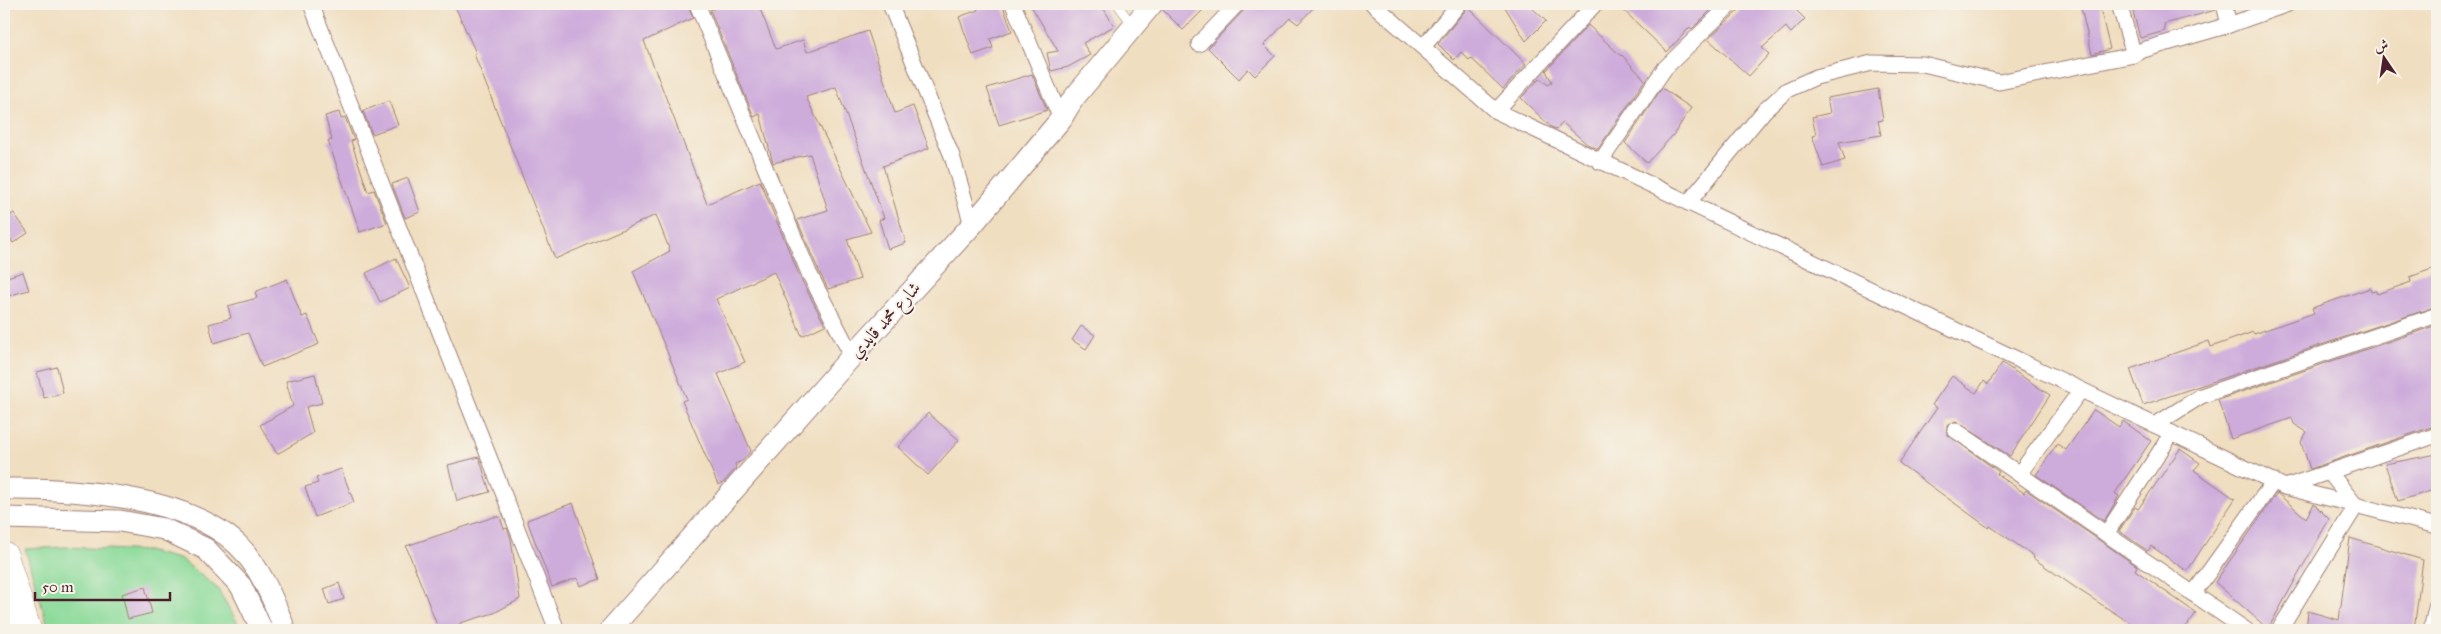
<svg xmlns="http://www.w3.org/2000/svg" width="2441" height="634" font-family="'IM FELL Great Primer',Amiri,serif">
  <rect width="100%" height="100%" fill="#f7f3e8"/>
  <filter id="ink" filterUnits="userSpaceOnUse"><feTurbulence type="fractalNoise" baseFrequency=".02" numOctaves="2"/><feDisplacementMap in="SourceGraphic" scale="10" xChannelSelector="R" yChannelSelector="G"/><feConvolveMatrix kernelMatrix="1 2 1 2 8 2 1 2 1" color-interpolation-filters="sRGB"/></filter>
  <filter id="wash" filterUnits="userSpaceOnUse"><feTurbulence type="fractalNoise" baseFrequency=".0096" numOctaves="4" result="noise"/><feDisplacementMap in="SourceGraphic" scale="20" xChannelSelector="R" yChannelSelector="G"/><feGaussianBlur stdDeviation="1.12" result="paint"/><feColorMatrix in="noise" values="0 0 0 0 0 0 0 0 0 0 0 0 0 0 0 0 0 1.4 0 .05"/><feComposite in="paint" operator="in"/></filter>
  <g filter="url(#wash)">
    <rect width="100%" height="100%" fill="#f0dec0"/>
    <polygon fill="#8ada9a" stroke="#6a7c62" points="65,547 147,551 182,560 217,588 242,630 49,630 25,549"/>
    <g id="blocks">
      <g fill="#cdabdb">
        <polygon points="454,4 688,4 693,18 644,41 707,204 760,181 800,277 825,325 802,336 774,272 716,299 745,362 718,374 751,451 742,461 735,464 736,468 723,483 718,485 682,401 687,399 633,271 670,251 656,215 555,259 474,54 476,53"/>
        <polygon points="726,4 758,4 776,49 803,40 807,52 868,31 895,113 913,106 929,148 883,166 906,243 888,249 879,220 884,218 836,87 806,97 871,232 847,239 860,279 828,289 818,269 797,220 828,210 810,154 773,163 760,114 754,117 710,10"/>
        <polygon points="976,4 1002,4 1012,31 990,39 993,48 973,55 959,17 978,10"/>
        <polygon points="1030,4 1101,4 1114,26 1083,43 1090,55 1068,67 1051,71 1047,53 1058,51"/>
        <polygon points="1164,4 1209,4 1183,30 1163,10"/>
        <polygon points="1246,4 1317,4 1298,24 1290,18 1264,45 1275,56 1255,76 1248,69 1239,79 1208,48 1244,10"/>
        <polygon points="1503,4 1528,4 1546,21 1526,41"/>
        <polygon points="1617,4 1708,4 1713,8 1692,29 1690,27 1667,52"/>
        <polygon points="1740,4 1790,4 1805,19 1791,33 1786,27 1762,48 1769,54 1749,76 1708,39 1738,11"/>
        <polygon points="2080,4 2099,4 2110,49 2092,54"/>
        <polygon points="2131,4 2215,4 2216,10 2164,24 2165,31 2140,38"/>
        <polygon points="1468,7 1526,64 1503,89 1471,58 1469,60 1461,52 1454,60 1438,44"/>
        <polygon points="1588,25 1621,56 1622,55 1645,80 1598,149 1587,144 1563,123 1556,129 1551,127 1521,98 1540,78 1548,85 1552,82 1546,71"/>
        <polygon points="1032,74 1047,110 999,125 987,88"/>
        <polygon points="1662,88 1691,108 1674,134 1647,163 1625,143"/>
        <polygon points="1878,89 1883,120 1878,121 1881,135 1839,142 1845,160 1823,167 1812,136 1816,135 1812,117 1830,113 1827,98"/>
        <polygon points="389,101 398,125 372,134 363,111"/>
        <polygon points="339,112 341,119 345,117 354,140 351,141 368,192 374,190 387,223 360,232 328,141 332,140 325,116"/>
        <polygon points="408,178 420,212 405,218 392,184"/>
        <polygon points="14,213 28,233 13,243 4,229 4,219"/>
        <polygon points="396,258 410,288 380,302 366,273"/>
        <polygon points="2437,267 2437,306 2143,405 2130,369 2209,341 2211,347 2253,332 2254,334 2314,313 2312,308 2370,288 2371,292 2376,291 2377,294 2411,282 2410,277"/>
        <polygon points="23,272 29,290 4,297 4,278"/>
        <polygon points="287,279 302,317 307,315 319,344 262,367 248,333 214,343 209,324 231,318 228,306 257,298 255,292"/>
        <polygon points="2437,325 2437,425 2310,469 2301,442 2307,432 2294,424 2292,418 2231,439 2218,400"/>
        <polygon points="1081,326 1095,335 1086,349 1072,340"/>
        <polygon points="2002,363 2050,395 2010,456 1956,421 1947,425 1947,434 1999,472 1997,474 2024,493 2026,490 2137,566 2135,570 2196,613 2184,630 2141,630 2076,588 2033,558 2034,556 1990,526 1989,528 1899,463 1937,408 1932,405 1952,376 1976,393 1984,381 1988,384"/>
        <polygon points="57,367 63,393 44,398 37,372"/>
        <polygon points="315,374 322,403 306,407 313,433 277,454 260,425 293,406 286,381"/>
        <polygon points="2094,410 2119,427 2123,421 2151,441 2115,493 2119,496 2104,521 2036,475 2057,444 2066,450"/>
        <polygon points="928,413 959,440 928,475 898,447"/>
        <polygon points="2180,449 2200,463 2194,470 2235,499 2187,571 2151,546 2148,551 2119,531 2135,507 2138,509 2146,498"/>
        <polygon points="2437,454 2437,489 2398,501 2385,464"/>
        <polygon points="479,457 490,492 457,501 448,465"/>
        <polygon points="341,469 354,502 315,517 305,487 318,483 316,478"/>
        <polygon points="2277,493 2306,518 2314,504 2329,519 2268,629 2215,582"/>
        <polygon points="573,503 600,579 580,586 577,578 552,587 527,520"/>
        <polygon points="494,517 500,517 504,529 507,528 511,539 520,599 494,613 460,623 463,630 439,630 406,546"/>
        <polygon points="2350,538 2423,560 2414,630 2306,630 2308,611 2339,620"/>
        <polygon points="339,583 344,599 329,604 324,589"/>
        <polygon points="145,587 152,613 128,619 122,594"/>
      </g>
    </g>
  </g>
  <g filter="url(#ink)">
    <use href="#blocks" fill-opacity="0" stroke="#9d7e76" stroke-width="1"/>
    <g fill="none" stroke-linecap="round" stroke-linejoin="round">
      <g stroke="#9d7e76" stroke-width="9">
        <polyline id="lane" points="1117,4 1132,24"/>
      </g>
      <g stroke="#9d7e76" stroke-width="17">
        <g id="street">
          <polyline points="311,4 557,630"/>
          <polyline points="697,4 809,273 852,356"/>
          <polyline points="890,4 952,156 972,225"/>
          <polyline points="1013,4 1061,119"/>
          <polyline points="1373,4 1496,111 2285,487 2437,526"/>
          <polyline points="2119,4 2134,55"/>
          <polyline points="2224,4 2229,25"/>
          <polyline points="1199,44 1237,4"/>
          <polyline points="1423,47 1459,4"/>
          <polyline points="1496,111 1595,4"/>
          <polyline points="1600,162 1665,68 1731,4"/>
          <polyline points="1688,203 1764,111 1787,90 1816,77 1872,63 1923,64 1999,82 2134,55 2143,50 2229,25 2288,4"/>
          <polyline points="2155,425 2201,396 2437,315"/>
          <polyline points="1955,430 2246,630"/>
          <polyline points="2019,474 2081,390"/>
          <polyline points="2285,487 2437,435"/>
          <polyline points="2106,534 2172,433"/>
          <polyline points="2193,594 2274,481"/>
          <polyline points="2279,630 2356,506 2330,473"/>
          <polyline points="2431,630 2437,604"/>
        </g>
      </g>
      <g stroke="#9d7e76" stroke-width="23">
        <g id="secondary">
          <path d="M4,489C72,488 184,495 237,544C260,566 274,601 285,630"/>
          <polyline points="4,518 120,521 164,529 206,549 241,586 262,630"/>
          <polyline points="610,630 852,356 972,225 1061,119 1073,99 1152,4"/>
        </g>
      </g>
      <g stroke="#9d7e76" stroke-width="29">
        <polyline id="highway" points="4,556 27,630"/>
      </g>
      <use href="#lane" stroke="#fff" stroke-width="8"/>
      <use href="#street" stroke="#fff" stroke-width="15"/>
      <use href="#secondary" stroke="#fff" stroke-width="21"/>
      <use href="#highway" stroke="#fff" stroke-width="28"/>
    </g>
  </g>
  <g text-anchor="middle" stroke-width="4" stroke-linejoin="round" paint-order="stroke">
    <g font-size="18" fill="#4a1f2b" stroke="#f7f3e8">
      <text transform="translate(885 320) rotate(-48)" y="6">شارع محمد قايدي</text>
    </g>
  </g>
  <rect width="2441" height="634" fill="none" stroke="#f7f3e8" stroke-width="20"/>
  <g transform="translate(2384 58) rotate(347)" stroke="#f7f3e8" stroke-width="4" paint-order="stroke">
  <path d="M0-4L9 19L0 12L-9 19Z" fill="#4a1f2b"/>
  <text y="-8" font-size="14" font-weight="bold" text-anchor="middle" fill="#4a1f2b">ش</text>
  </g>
  <path d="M35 592v8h135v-8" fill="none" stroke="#4a1f2b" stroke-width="2.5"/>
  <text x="42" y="592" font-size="15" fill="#4a1f2b" stroke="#f7f3e8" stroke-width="4" paint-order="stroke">50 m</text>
</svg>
